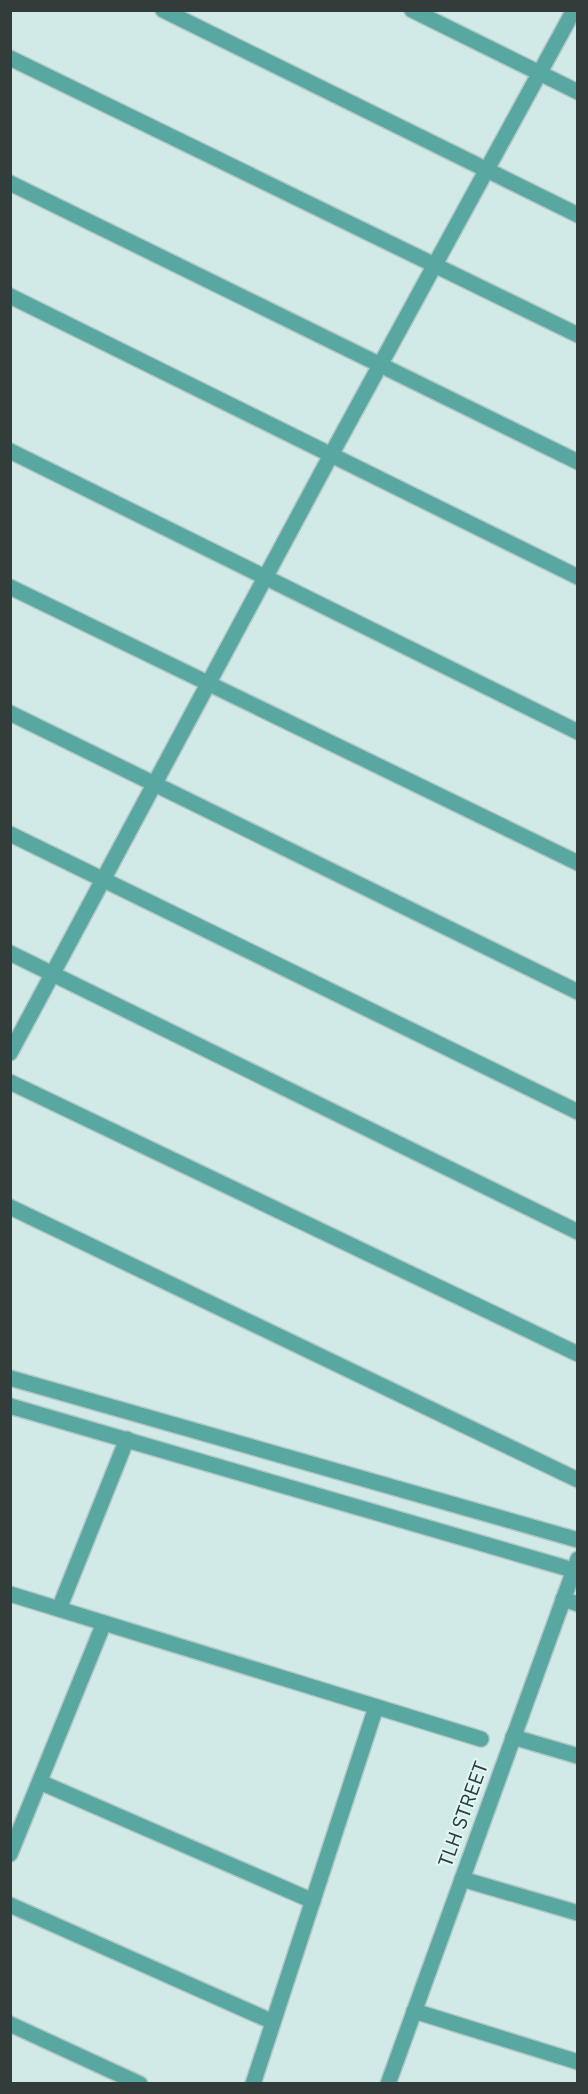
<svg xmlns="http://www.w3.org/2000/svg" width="588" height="2094" font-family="'IBM Plex Sans',sans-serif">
  <rect width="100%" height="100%" fill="#d1eae7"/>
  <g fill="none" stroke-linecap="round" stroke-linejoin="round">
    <g stroke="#b1c7c5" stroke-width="18">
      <g id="minor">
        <polyline points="163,10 578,215"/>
        <polyline points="412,10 578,92"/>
        <polyline points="10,58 578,335"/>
        <polyline points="10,183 578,462"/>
        <polyline points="10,296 578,577"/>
        <polyline points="10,451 578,732"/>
        <polyline points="10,587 578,863"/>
        <polyline points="10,713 578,992"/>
        <polyline points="10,834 578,1112"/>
        <polyline points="10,953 578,1232"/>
        <polyline points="10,1053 331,455 574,10"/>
        <polyline points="10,1082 578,1354"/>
        <polyline points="10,1207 578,1480"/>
        <polyline points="10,1378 578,1540"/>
        <polyline points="10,1406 573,1570"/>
        <polyline points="10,1594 481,1739"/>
        <polyline points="563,1599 578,1604"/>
        <polyline points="59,1609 127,1439"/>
        <polyline points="513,1737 578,1756"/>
        <polyline points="40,1782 313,1901"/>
        <polyline points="10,1854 104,1623"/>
        <polyline points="462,1879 578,1913"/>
        <polyline points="10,1905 273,2022"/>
        <polyline points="414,2011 578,2062"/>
        <polyline points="10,2024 140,2084"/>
        <polyline points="253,2084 376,1707"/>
        <polyline points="388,2084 578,1559"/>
      </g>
    </g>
    <use href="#minor" stroke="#58a8a1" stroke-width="15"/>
  </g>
  <g text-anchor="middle" stroke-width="4.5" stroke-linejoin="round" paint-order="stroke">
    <g font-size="20" fill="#323c3b" stroke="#def7f4">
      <text transform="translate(463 1814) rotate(-70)" y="7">TLH STREET</text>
    </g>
  </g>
  <rect width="588" height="2094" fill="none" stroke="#323c3b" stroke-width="24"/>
</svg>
